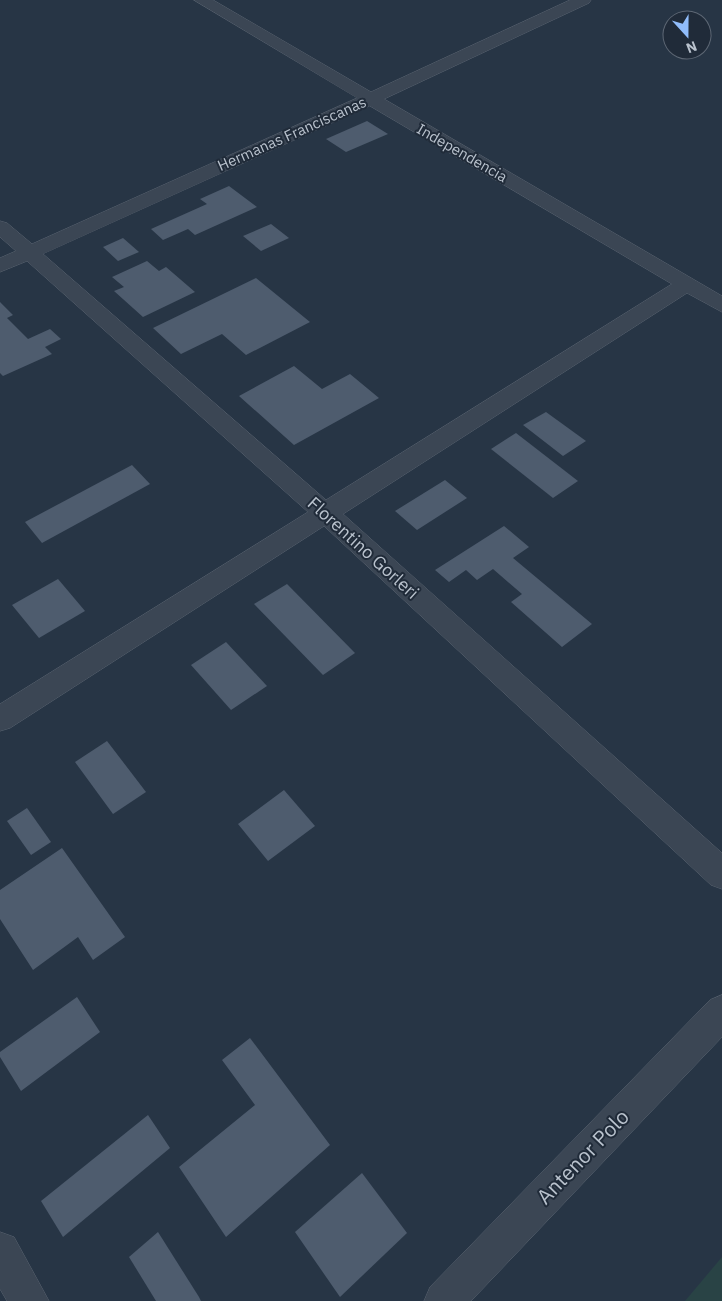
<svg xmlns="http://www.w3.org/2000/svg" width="722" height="1301" font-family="'IBM Plex Sans',sans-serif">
  <rect width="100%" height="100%" fill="#273545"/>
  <polygon fill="#294345" points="722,1257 722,1301 685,1301"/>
  <g fill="#4e5c6e">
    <polygon points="367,121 388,134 346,152 326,139"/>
    <polygon points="229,186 257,207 195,235 188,229 163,240 151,229 207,204 200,199"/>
    <polygon points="271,224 289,238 261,251 243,236"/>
    <polygon points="123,238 139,252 118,261 103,247"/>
    <polygon points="147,261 159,271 166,267 195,292 143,317 114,291 124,287 112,277"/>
    <polygon points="256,278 310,322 246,355 222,334 181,354 153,328"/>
    <polygon points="0,302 13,315 7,318 28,339 50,329 61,339 45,347 52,354 3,376 0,373"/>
    <polygon points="294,366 322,389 350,374 379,398 294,445 239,396"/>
    <polygon points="546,412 586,441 563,456 523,425"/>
    <polygon points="516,433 578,481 553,498 491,449"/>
    <polygon points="132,465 150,484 42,543 25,522"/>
    <polygon points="445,480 467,498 417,530 395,511"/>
    <polygon points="504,526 529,547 513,558 592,624 562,647 511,602 522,594 493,569 477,580 466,570 449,582 435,570"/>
    <polygon points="58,579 85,611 39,638 12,605"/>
    <polygon points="287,584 355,653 323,675 254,604"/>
    <polygon points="226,642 267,686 231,710 191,665"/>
    <polygon points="107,741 146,792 113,814 75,762"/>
    <polygon points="284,790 315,826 268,861 238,824"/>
    <polygon points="27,808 51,842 31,855 7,821"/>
    <polygon points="62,848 125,937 93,960 78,937 33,970 0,919 0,890"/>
    <polygon points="77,997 100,1032 21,1091 0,1057 0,1052"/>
    <polygon points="250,1038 330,1145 226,1237 179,1167 255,1105 222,1060"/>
    <polygon points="148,1115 170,1148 63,1237 41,1201"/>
    <polygon points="362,1173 407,1233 340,1297 295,1232"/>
    <polygon points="158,1232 199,1297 201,1301 156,1301 129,1257"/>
  </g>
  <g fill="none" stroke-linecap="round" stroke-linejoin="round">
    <g stroke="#5a6471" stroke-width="1">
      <g id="minor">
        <path d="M194,0H213L371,92L570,0H591L589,3L384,99L722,296V312L687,293L343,514L722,853V889L711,885L324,526L10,728L0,731V704L308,512L27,261L0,272V258L16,251L0,237V221L7,223L32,244L357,98ZM370,106L672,284L326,500L43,254Z"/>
        <polygon points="722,995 722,1037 471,1301 424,1301 430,1287 710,1000"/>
        <polygon points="0,1232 14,1237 49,1301 7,1301 0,1289"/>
      </g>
    </g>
    <use href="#minor" fill="#3b4654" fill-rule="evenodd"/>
  </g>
  <g text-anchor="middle" stroke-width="4" stroke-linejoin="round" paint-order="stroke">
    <g font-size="15" fill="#b9c2cd" stroke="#202b39">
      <text transform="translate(292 134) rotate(-24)" y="5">Hermanas Franciscanas</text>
      <text transform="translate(462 153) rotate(30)" y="5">Independencia</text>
    </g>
    <g font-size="18" fill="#b9c2cd" stroke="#202b39">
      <text transform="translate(363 548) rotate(42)" y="6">Florentino Gorleri</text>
    </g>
    <g font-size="21" fill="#b9c2cd" stroke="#202b39">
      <text transform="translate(583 1157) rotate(-46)" y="7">Antenor Polo</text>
    </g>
  </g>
  <g transform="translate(687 35) rotate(159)"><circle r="24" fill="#202b39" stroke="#5d6774"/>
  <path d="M0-4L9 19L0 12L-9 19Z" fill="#91bdfb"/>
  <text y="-8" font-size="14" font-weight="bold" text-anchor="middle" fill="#b9c2cd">N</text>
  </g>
</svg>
